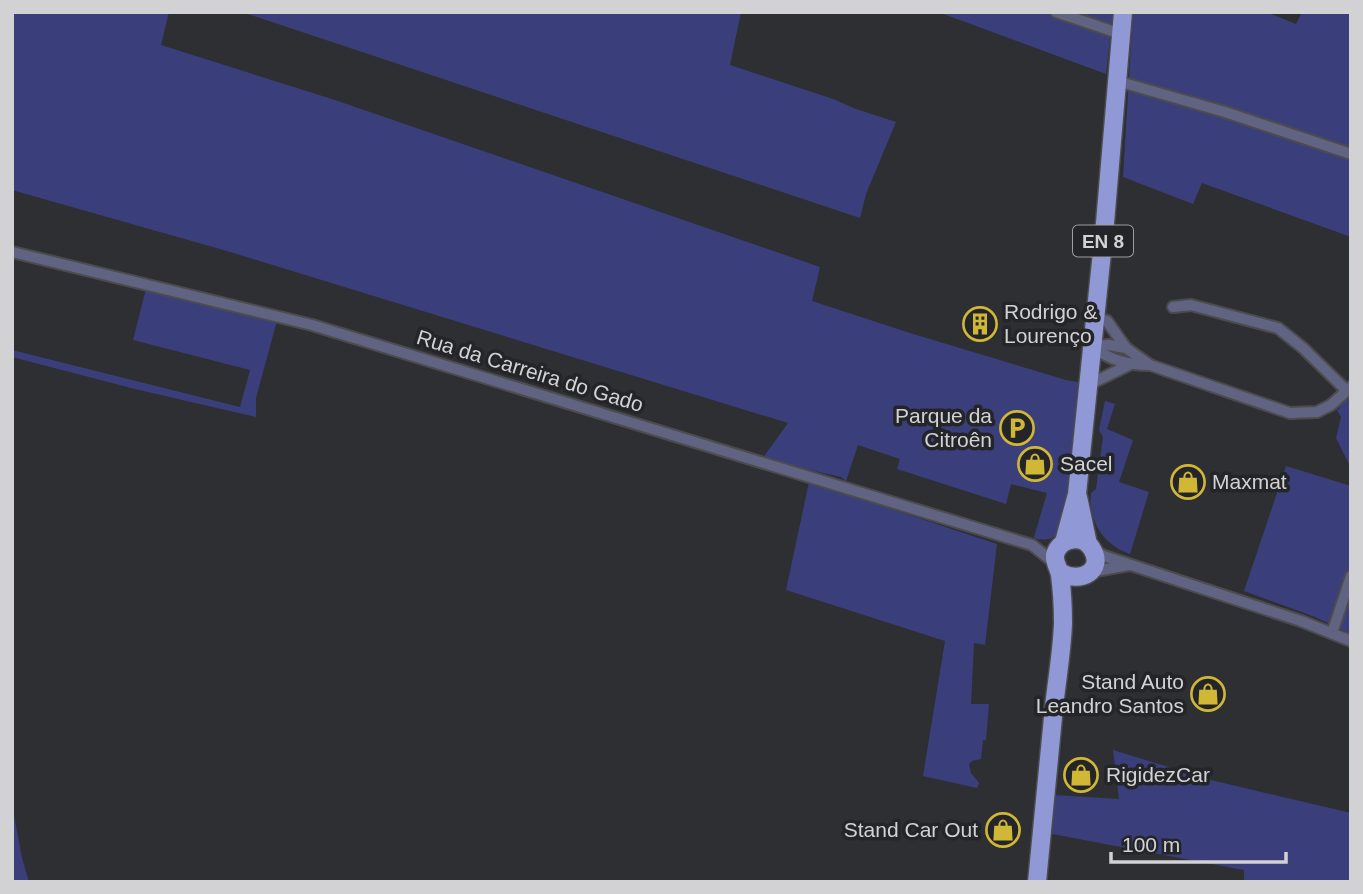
<svg xmlns="http://www.w3.org/2000/svg" width="1363" height="894" font-family="Arial,sans-serif">
  <rect width="100%" height="100%" fill="#2e2f32"/>
  <g fill="#3a3f7c">
    <path d="M12,12H169L161,45L335,100L820,267L812,301L910,333L1066,380L1083,383L1074,469L1060,532C1053,540 1046,540 1036,539L1034,537L1047,493L1011,484L1006,504L897,469L900,459L858,445L846,481L841,477L762,459L788,423L227,251L12,190Z"/>
    <polygon points="242,12 741,12 730,65 833,99 856,109 896,122 866,194 860,218"/>
    <polygon points="938,12 1113,12 1106,74"/>
    <polygon points="1133,12 1266,12 1296,24 1302,12 1351,12 1351,237 1202,183 1193,204 1123,177"/>
    <polygon points="147,285 278,317 256,398 256,417 135,389 12,357 12,350 240,407 250,370 133,340"/>
    <polygon points="1351,387 1351,468 1336,438 1341,417 1337,410 1340,408 1338,405"/>
    <path d="M1105,401L1115,404L1107,429L1133,440L1119,482L1149,492L1130,554C1104,545 1088,522 1091,493L1096,489L1103,437L1099,430Z"/>
    <polygon points="1286,466 1351,486 1351,634 1315,617 1244,591"/>
    <polygon points="809,482 997,544 985,645 974,643 971,704 989,704 986,740 983,740 981,759 972,761 969,764 971,773 979,783 977,788 923,776 945,641 786,590"/>
    <polygon points="1113,750 1211,780 1351,813 1351,882 1244,882 1244,870 1052,834 1055,795 1119,799"/>
    <polygon points="12,805 22,858 29,882 12,882"/>
  </g>
  <g fill="none" stroke-linecap="round" stroke-linejoin="round">
    <g stroke="#4c4c4f" stroke-width="14">
      <g id="street">
        <polyline points="1056,12 1121,34"/>
        <polyline points="1117,81 1225,112 1351,154"/>
        <polyline points="12,252 312,325 1032,545 1056,564"/>
        <polyline points="1173,307 1191,305 1278,328 1303,348 1347,391"/>
        <polyline points="1095,317 1107,321 1126,348"/>
        <polyline points="1091,346 1109,345 1126,348 1150,365 1290,413 1317,412 1331,405 1351,387"/>
        <path d="M1091,346C1110,360 1127,365 1150,365"/>
        <polyline points="1086,386 1129,365"/>
        <polyline points="1092,549 1104,556 1301,621 1351,641"/>
        <polyline points="1090,572 1129,565"/>
        <polyline points="1332,633 1351,576"/>
      </g>
    </g>
    <g stroke="#4c4c4f" stroke-width="21">
      <g id="primary">
        <polyline points="1078,497 1088,544"/>
        <polyline points="1064,542 1077,494 1105,223 1123,12"/>
        <path d="M1037,882C1043,824 1048,765 1054,707C1057,679 1062,651 1063,623C1063,608 1062,590 1060,575C1059,568 1054,563 1055,555C1059,538 1083,533 1092,549C1105,570 1080,585 1060,572"/>
      </g>
    </g>
    <use href="#street" stroke="#606482" stroke-width="10"/>
    <use href="#primary" stroke="#9098d5" stroke-width="18"/>
  </g>
  <defs>
    <g id="building-ring" transform="scale(1.75)"><circle r="9.5" fill="#242528" stroke="#d1b736" stroke-width="1.5"/><path d="M-4-6H4V6H1V3H-1V6H-4ZM-2.5-4.3h1.7v1.8h-1.7ZM.8-4.3h1.7v1.8H.8ZM-2.5-1h1.7V.8h-1.7ZM.8-1h1.7V.8H.8Z" fill="#d1b736"/></g>
    <g id="parking-ring" transform="scale(1.75)"><circle r="9.5" fill="#242528" stroke="#d1b736" stroke-width="1.5"/><path d="M-3.5-5.5H1a3.5 3.5 0 0 1 0 7H-1V5.5H-3.5ZM-1-3.4V-.6H.8a1.4 1.4 0 0 0 0-2.8Z" fill="#d1b736"/></g>
    <g id="shop-ring" transform="scale(1.75)"><circle r="9.5" fill="#242528" stroke="#d1b736" stroke-width="1.5"/><path d="M-5-2.5h2.3a2.7 3.5 0 0 1 5.4 0H5L5.5 6h-11ZM-1.5-2.5h3a1.5 2.3 0 0 0-3 0Z" fill="#d1b736"/></g>
  </defs>
  <g fill-rule="evenodd">
    <use href="#building-ring" x="980" y="324"/>
    <use href="#parking-ring" x="1017" y="428"/>
    <use href="#shop-ring" x="1035" y="464"/>
    <use href="#shop-ring" x="1188" y="482"/>
    <use href="#shop-ring" x="1208" y="694"/>
    <use href="#shop-ring" x="1081" y="775"/>
    <use href="#shop-ring" x="1003" y="830"/>
  </g>
  <g text-anchor="middle" stroke-width="7" stroke-linejoin="round" paint-order="stroke">
    <rect fill="#242528" stroke="#9e9ea0" stroke-width="2" x="1073" y="225.5" width="60" height="31" rx="5"/>
    <g font-size="19" font-weight="bold" fill="#d2d2d4">
      <text x="1103" y="248">EN 8</text>
    </g>
    <g font-size="21" fill="#d2d2d4" stroke="#242528" text-anchor="start">
      <text x="1004" y="319">Rodrigo &amp;<tspan x="1004" dy="24">Lourenço</tspan></text>
      <text x="992" y="423" text-anchor="end">Parque da<tspan x="992" dy="24">Citroên</tspan></text>
      <text x="1060" y="471">Sacel</text>
      <text x="1212" y="489">Maxmat</text>
      <text x="1184" y="689" text-anchor="end">Stand Auto<tspan x="1184" dy="24">Leandro Santos</tspan></text>
      <text x="1106" y="782">RigidezCar</text>
      <text x="978" y="837" text-anchor="end">Stand Car Out</text>
    </g>
    <g font-size="21" fill="#d2d2d4" stroke="#242528">
      <text transform="translate(530 371) rotate(17)" y="7">Rua da Carreira do Gado</text>
    </g>
  </g>
  <rect width="1363" height="894" fill="none" stroke="#d2d2d4" stroke-width="28"/>
  <path d="M1111 852v10h175v-10" fill="none" stroke="#d2d2d4" stroke-width="3.5"/>
  <text x="1122" y="852" font-size="21" fill="#d2d2d4" stroke="#242528" stroke-width="5" paint-order="stroke">100 m</text>
</svg>
